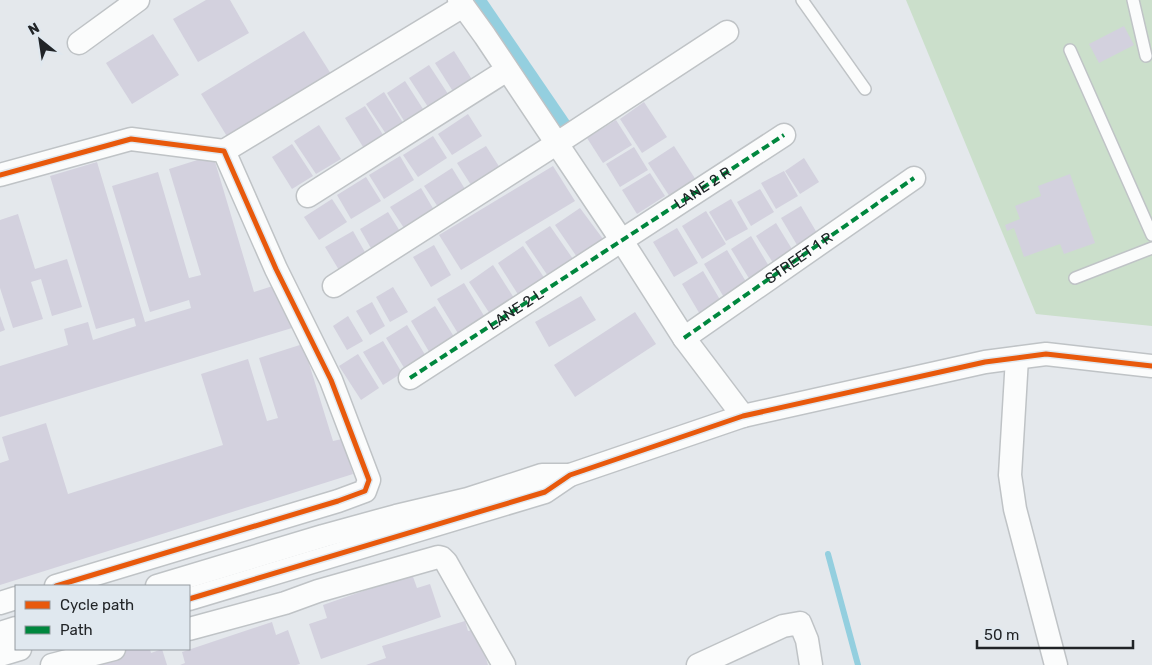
<svg xmlns="http://www.w3.org/2000/svg" width="1152" height="665" font-family="Rubik,sans-serif">
  <rect width="100%" height="100%" fill="#e4e8ec"/>
  <polygon fill="#cbdfcb" points="906,0 1152,0 1152,326 1036,314"/>
  <polygon fill="#94cfdf" points="474,0 487,0 571,123 561,129"/>
  <g fill="none" stroke-linecap="round" stroke-linejoin="round">
    <polyline stroke="#94cfdf" stroke-width="6" points="828,554 858,665"/>
  </g>
  <g fill="#d3d1de">
    <polygon points="206,0 230,0 249,33 198,62 173,19"/>
    <polygon points="1124,26 1134,45 1099,63 1089,44"/>
    <polygon points="304,31 331,74 228,138 201,94"/>
    <polygon points="153,34 179,75 132,104 106,63"/>
    <polygon points="454,51 473,81 454,93 435,63"/>
    <polygon points="429,65 450,97 430,110 409,78"/>
    <polygon points="405,81 425,112 406,124 387,93"/>
    <polygon points="384,92 405,126 388,137 366,104"/>
    <polygon points="644,102 667,137 642,153 620,119"/>
    <polygon points="365,106 385,138 365,150 345,118"/>
    <polygon points="468,114 482,136 452,155 438,134"/>
    <polygon points="616,120 632,145 603,163 587,138"/>
    <polygon points="319,125 341,159 316,174 294,141"/>
    <polygon points="433,136 447,158 418,177 403,155"/>
    <polygon points="292,144 313,176 292,189 272,157"/>
    <polygon points="486,146 500,168 471,185 457,163"/>
    <polygon points="674,146 696,180 670,197 648,163"/>
    <polygon points="634,147 648,170 620,187 606,164"/>
    <polygon points="213,155 254,292 279,284 292,328 0,417 0,366 68,345 64,329 88,322 93,340 136,326 134,318 96,329 50,176 97,162 145,322 191,308 189,300 150,312 112,186 158,172 189,278 201,275 169,169"/>
    <polygon points="400,156 414,180 384,199 369,175"/>
    <polygon points="804,158 819,182 800,194 785,171"/>
    <polygon points="553,166 575,201 461,270 439,235"/>
    <polygon points="452,168 465,189 438,207 424,186"/>
    <polygon points="784,171 798,196 776,209 761,183"/>
    <polygon points="650,173 665,196 637,214 622,190"/>
    <polygon points="1070,174 1095,243 1064,254 1060,244 1024,257 1014,228 1007,231 1005,225 1020,219 1015,206 1041,196 1038,186"/>
    <polygon points="366,177 381,201 351,219 337,195"/>
    <polygon points="421,188 434,210 404,228 390,207"/>
    <polygon points="760,189 774,212 751,226 737,202"/>
    <polygon points="332,199 347,222 319,240 304,217"/>
    <polygon points="731,199 748,229 726,241 709,212"/>
    <polygon points="801,206 820,238 800,250 781,218"/>
    <polygon points="580,208 603,239 577,257 555,225"/>
    <polygon points="706,211 726,244 702,259 682,226"/>
    <polygon points="388,212 401,233 372,250 360,229"/>
    <polygon points="18,214 35,269 67,259 82,307 52,316 41,279 31,282 43,319 13,328 0,288 0,220"/>
    <polygon points="776,223 795,254 775,266 756,236"/>
    <polygon points="550,226 573,259 548,276 525,242"/>
    <polygon points="677,228 698,263 674,277 653,242"/>
    <polygon points="353,231 366,254 339,270 325,247"/>
    <polygon points="751,236 770,268 750,280 731,249"/>
    <polygon points="434,245 451,275 431,287 413,257"/>
    <polygon points="523,246 545,279 519,296 498,263"/>
    <polygon points="727,250 748,285 725,299 704,264"/>
    <polygon points="493,265 514,298 490,314 469,282"/>
    <polygon points="703,271 722,303 701,316 682,284"/>
    <polygon points="464,283 486,319 459,335 437,299"/>
    <polygon points="393,287 408,312 390,322 376,297"/>
    <polygon points="581,296 596,320 549,347 535,322"/>
    <polygon points="372,302 385,326 370,335 356,311"/>
    <polygon points="435,306 456,340 431,355 411,321"/>
    <polygon points="635,312 656,344 575,397 554,365"/>
    <polygon points="0,316 5,330 0,332"/>
    <polygon points="348,316 363,341 347,350 333,326"/>
    <polygon points="407,325 427,358 406,371 386,338"/>
    <polygon points="383,341 402,373 383,385 363,352"/>
    <polygon points="303,344 333,441 342,439 353,474 0,585 0,463 9,460 2,437 46,423 68,494 223,445 201,374 248,359 267,421 278,418 259,358"/>
    <polygon points="358,354 379,388 361,400 339,366"/>
    <polygon points="412,574 417,588 430,584 441,617 321,659 309,624 327,618 323,605"/>
    <polygon points="465,621 468,631 477,629 488,665 366,665 386,658 382,646"/>
    <polygon points="272,622 276,635 288,630 300,664 296,665 180,665 185,663 182,652"/>
    <polygon points="126,649 150,649 151,653 162,649 167,665 95,665 93,659"/>
  </g>
  <g fill="none" stroke-linecap="round" stroke-linejoin="round">
    <g stroke="#bfc3c6" stroke-width="14">
      <g id="lane">
        <polyline points="802,0 865,89"/>
        <polyline points="1133,0 1146,56"/>
        <polyline points="1070,50 1152,235"/>
        <polyline points="1075,278 1152,248"/>
      </g>
    </g>
    <g stroke="#bfc3c6" stroke-width="25">
      <g id="street">
        <polyline points="459,0 485,36 622,241 684,338 743,416"/>
        <polyline points="79,43 138,0"/>
        <polyline points="224,151 463,6"/>
        <polyline points="0,175 131,139 224,151 276,269 331,380 369,480 365,491 338,501 56,586"/>
        <polyline points="308,196 507,70"/>
        <polyline points="334,286 556,144 727,32"/>
        <path id="s1" d="M684,338L914,178"/>
        <polyline points="1017,358 1010,475 1015,509 1056,665"/>
        <path id="s2" d="M410,378L784,135"/>
        <polyline points="157,586 323,536 396,516 468,499 542,475 570,475"/>
        <polyline points="189,599 545,492 570,475 743,416 985,362 1046,354 1152,366"/>
        <polyline points="0,603 16,598"/>
        <polyline points="189,629 285,603 318,591 438,557 442,558 446,562 504,665"/>
        <polyline points="0,633 16,628"/>
        <polyline points="0,655 20,649"/>
        <polyline points="52,665 114,649"/>
        <polyline points="698,665 783,626 800,623 807,640 811,665"/>
      </g>
    </g>
    <use href="#lane" stroke="#fbfcfc" stroke-width="11"/>
    <use href="#street" stroke="#fbfcfc" stroke-width="22"/>
    <g stroke="#00873e" stroke-width="4" stroke-dasharray="8 4" stroke-linecap="butt">
      <polyline points="684,338 914,178"/>
      <polyline points="410,378 784,135"/>
    </g>
    <g stroke="#e0e8ef" stroke-width="8">
      <g id="cycleway">
        <polyline points="0,175 131,139 224,151 276,269 331,380 369,480 365,491 338,501 56,586"/>
        <polyline points="189,599 545,492 570,475 743,416 985,362 1046,354 1152,366"/>
      </g>
    </g>
    <use href="#cycleway" stroke="#e8590c" stroke-width="5"/>
  </g>
  <g text-anchor="middle" stroke-width="4" stroke-linejoin="round" paint-order="stroke">
    <g font-size="15" fill="#212427" stroke="#e0e8ef">
      <text dy="5" stroke="none"><textPath href="#s2" startOffset="349">LANE 2 R</textPath></text>
      <text dy="5" stroke="none"><textPath href="#s1" startOffset="140">STREET 1 R</textPath></text>
      <text dy="5" stroke="none"><textPath href="#s2" startOffset="126">LANE 2 L</textPath></text>
    </g>
  </g>
  <rect x="15" y="585" width="175" height="65" fill="#e0e8ef" stroke="#949a9f"/>
  <rect x="25" y="601" width="25" height="8" fill="#e8590c" stroke="#949a9f"/>
  <text x="60" y="610" font-size="15" fill="#212427">Cycle path</text>
  <rect x="25" y="626" width="25" height="8" fill="#00873e" stroke="#949a9f"/>
  <text x="60" y="635" font-size="15" fill="#212427">Path</text>
  <g transform="translate(40 40) rotate(330)" stroke="#e0e8ef" stroke-width="4" paint-order="stroke">
  <path d="M0-4L9 19L0 12L-9 19Z" fill="#212427"/>
  <text y="-8" font-size="14" font-weight="bold" text-anchor="middle" fill="#212427">N</text>
  </g>
  <path d="M977 640v8h156v-8" fill="none" stroke="#212427" stroke-width="2.5"/>
  <text x="984" y="640" font-size="15" fill="#212427" stroke="#e0e8ef" stroke-width="4" paint-order="stroke">50 m</text>
</svg>
